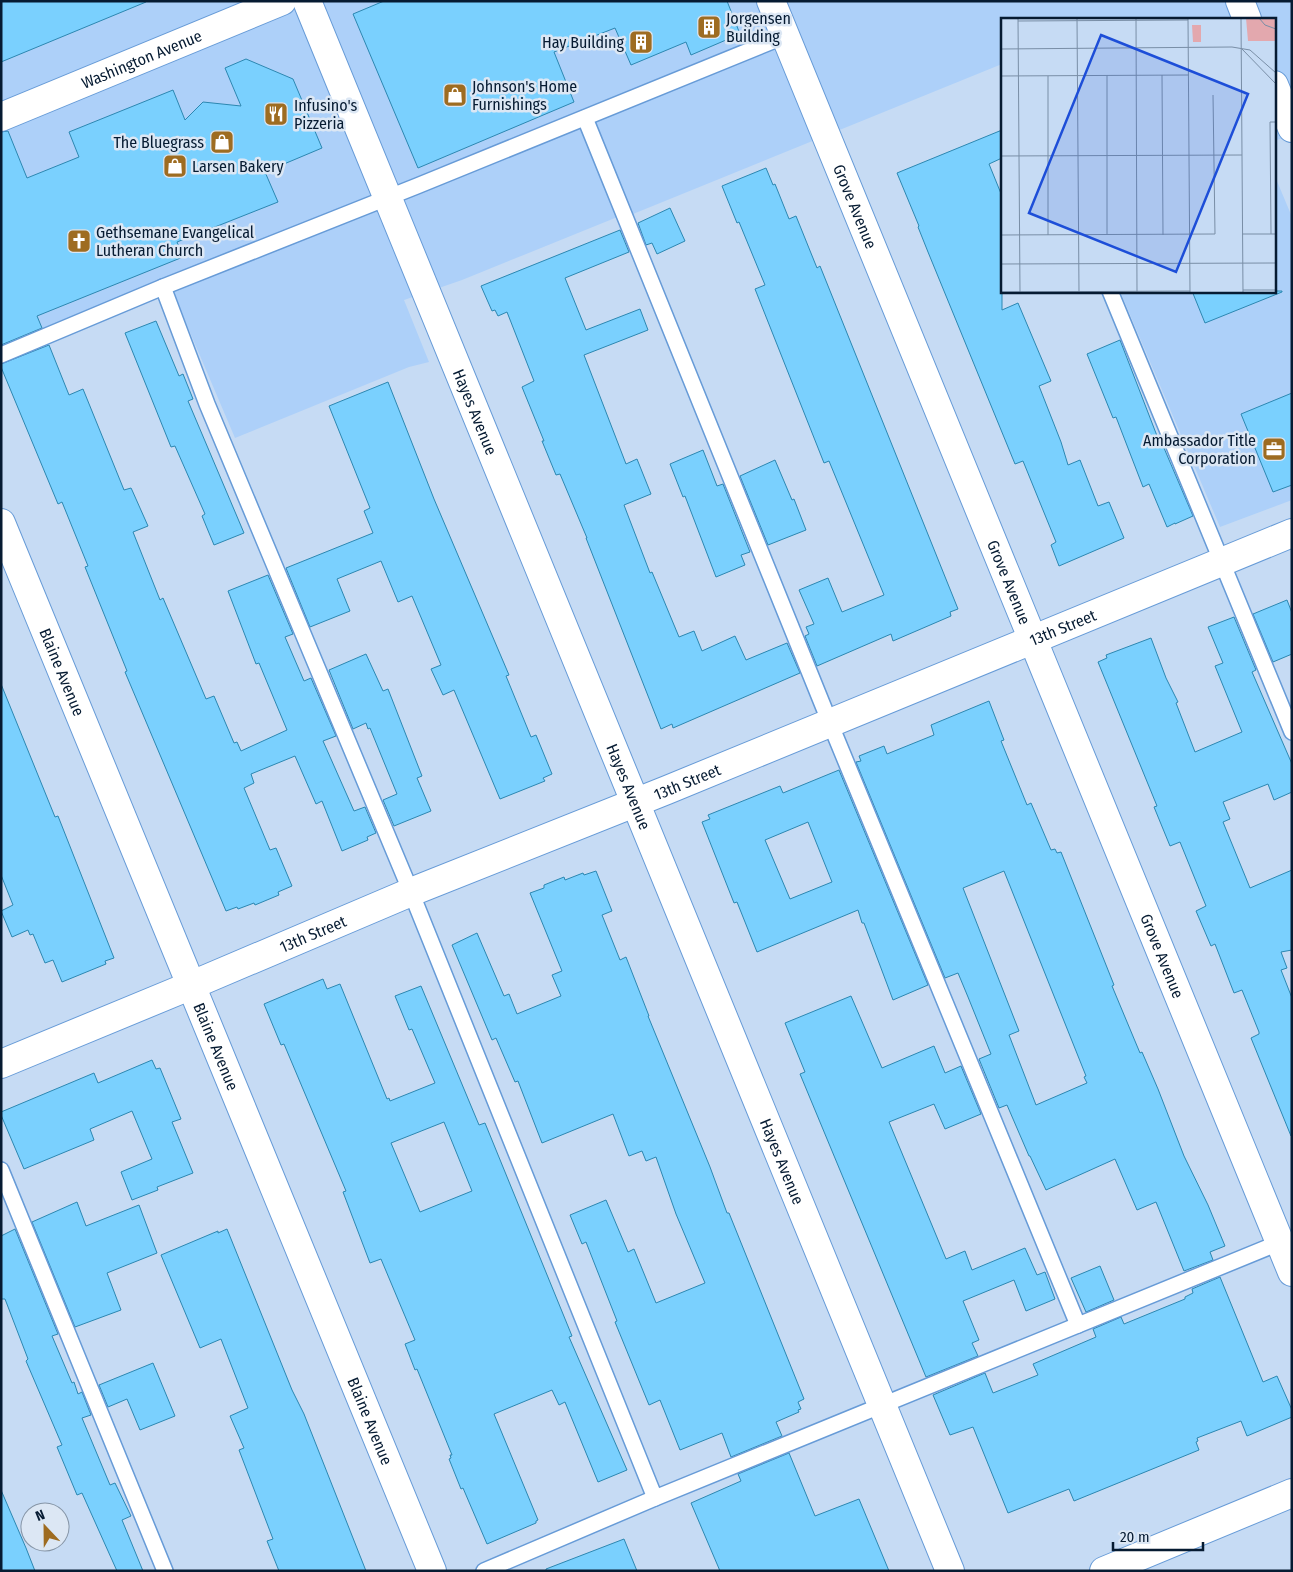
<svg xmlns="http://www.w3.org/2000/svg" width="1293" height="1572" font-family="'Fira Sans Condensed',sans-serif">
  <rect width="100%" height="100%" fill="#c6dbf4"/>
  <g fill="#add0f9">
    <polygon points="1,1 1292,1 1292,135 1274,141 1274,19 1002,19 1002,64 633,214 615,218 462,280 404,300 429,362 409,367 235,438 172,290 1,360"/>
    <polygon points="1274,174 1292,217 1292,500 1220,527 1120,291 1274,291"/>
  </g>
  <g fill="#7ad0fe" stroke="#2c87b1" fill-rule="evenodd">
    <polygon points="1,1 146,1 146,2 1,62"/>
    <polygon points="384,1 727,1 740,34 691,55 686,42 631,65 615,28 554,52 574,102 418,168 353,14"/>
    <polygon points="246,59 293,79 322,148 265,172 278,202 177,242 183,257 37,316 42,328 1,345 1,132 8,131 27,178 79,157 69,132 173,90 185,120 203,102 241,106 225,68"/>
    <polygon points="1002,130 1002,158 989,164 1002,196 1002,310 1018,303 1051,381 1039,386 1061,442 1068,465 1080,460 1098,506 1109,502 1124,538 1059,566 1051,545 1056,542 1023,461 1015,464 928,252 918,227 919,226 897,173"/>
    <polygon points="766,168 773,185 775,184 789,219 796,216 817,268 820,266 958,609 950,612 951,616 893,641 891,634 817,666 805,636 809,634 806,627 814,624 799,590 828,578 842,612 884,595 829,461 824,463 755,289 765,285 739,222 737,223 722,186"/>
    <polygon points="670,208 685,241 657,254 652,243 646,245 638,223"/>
    <polygon points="620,230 629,252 565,278 586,330 640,309 648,330 584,355 626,464 637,459 651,494 624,505 650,573 652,572 679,637 694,631 702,651 735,636 746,660 787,643 800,673 673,728 672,724 661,729 586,538 587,538 560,474 556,475 542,441 544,441 522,387 534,381 507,312 498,316 495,310 492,311 481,286"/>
    <polygon points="1192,291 1282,291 1282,292 1205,323"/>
    <polygon points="156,321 179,376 183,374 193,399 188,401 244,533 214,545 202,516 205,514 175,446 171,447 125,333"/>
    <polygon points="1120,340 1159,441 1161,441 1193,516 1175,524 1175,523 1167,527 1149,484 1143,487 1116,417 1113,418 1087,354"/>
    <polygon points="49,345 69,395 83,389 124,490 131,488 132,490 148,526 133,532 160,600 163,598 206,699 214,696 234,743 237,742 241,751 287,730 259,663 256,664 228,591 268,575 293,634 285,637 304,681 311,678 336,736 323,741 354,811 365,807 376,833 367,837 368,840 342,851 322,801 316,804 295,756 251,774 254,783 244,788 270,850 276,848 292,886 278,892 279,895 255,905 254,903 238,909 237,907 226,911 125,672 127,671 85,567 88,566 62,502 58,504 1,367 1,364"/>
    <polygon points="388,382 434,499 509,675 506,676 531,737 536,735 552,774 543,778 545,781 500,799 454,690 443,695 431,669 441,665 412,596 398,602 381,561 337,579 350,611 310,627 286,568 373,533 364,511 370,508 329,406"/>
    <polygon points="1292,393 1292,485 1273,492 1241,414"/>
    <polygon points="703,450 717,486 723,484 750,552 741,555 745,565 716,577 685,496 683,497 670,464"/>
    <polygon points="775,460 792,500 794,499 806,530 768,545 740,476"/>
    <polygon points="1287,600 1292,613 1292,654 1273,662 1253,614"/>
    <polygon points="1234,617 1256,670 1252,672 1292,764 1292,792 1274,800 1268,784 1223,802 1230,819 1223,822 1250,888 1292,870 1292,950 1281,952 1287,968 1281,970 1292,998 1291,1136 1251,1038 1259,1034 1259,1032 1242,990 1234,993 1215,944 1211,946 1196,911 1206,906 1180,842 1170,846 1154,807 1157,806 1098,662 1107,658 1106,655 1151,638 1166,678 1178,702 1176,703 1195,752 1242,732 1215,666 1223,663 1208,627"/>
    <polygon points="366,654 383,691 388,689 422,776 417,778 431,811 394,826 383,800 397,794 370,728 368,729 366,723 353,729 329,670"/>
    <polygon points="1,684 55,817 58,816 114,958 105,961 106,964 62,982 53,960 45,963 33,934 30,935 28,930 12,937 1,911 13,905 1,875"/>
    <path d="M989,701L1004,740L1001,741L1027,805L1031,803L1051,850L1055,849L1057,853L1061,852L1114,985L1112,986L1140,1053L1142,1052L1158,1089L1184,1156L1208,1205L1225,1246L1210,1252L1213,1260L1184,1271L1156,1202L1137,1210L1115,1159L1046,1190L1030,1156H1029L1007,1105L999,1108L979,1059L991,1054L968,997L958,973L945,978L856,762L861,761L859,756L884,746L887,754L934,735L931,725ZM1004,871L1086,1076L1084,1077L1087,1083L1036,1105L1009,1035L1019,1031L963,888Z"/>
    <path d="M839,770L928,985L893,1000L864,923H862L858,910L757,952L737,902L734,903L702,822L710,819L708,815L780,786L783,793ZM808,822L832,882L790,899L765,840Z"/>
    <polygon points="596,871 612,911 602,915 620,960 626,957 649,1016 648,1016 710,1167 727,1213 729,1213 804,1399 798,1402 801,1409 798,1410 799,1412 776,1422 782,1436 731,1457 722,1433 680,1450 660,1400 649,1405 615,1322 617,1321 586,1242 582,1244 570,1215 606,1200 628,1252 634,1249 656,1303 705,1283 676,1214 656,1157 646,1161 642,1151 629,1156 613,1114 542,1143 518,1081 515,1082 496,1038 492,1040 452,945 477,933 504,996 509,994 517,1014 561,996 552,975 562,971 530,893 544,888 544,885 564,877 565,880 583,873 584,875"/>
    <path d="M323,979L327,989L340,984L387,1099L389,1098L390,1101L435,1083L412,1029L409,1030L395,996L421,986L479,1125L485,1123L572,1336L569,1337L627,1470L598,1482L565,1402L559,1405L552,1390L494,1414L538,1520L536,1521V1523L487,1544L463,1488L461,1489L449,1459L451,1458L450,1455H452L417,1369L415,1370L405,1344L415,1340L381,1259L370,1263L343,1192L346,1191L284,1044L281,1045L264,1004ZM444,1122L472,1191L420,1212L391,1143Z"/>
    <polygon points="851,996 882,1068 934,1046 945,1073 961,1066 981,1114 945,1129 934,1104 889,1122 946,1259 965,1251 972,1270 1025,1248 1037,1275 1045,1272 1055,1299 1026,1311 1014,1280 963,1301 979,1340 972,1343 978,1356 926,1377 800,1074 805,1072 785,1023"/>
    <polygon points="152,1060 156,1069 160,1068 181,1119 172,1122 193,1173 157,1187 158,1190 132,1200 121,1172 152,1159 132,1111 90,1129 94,1140 24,1169 1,1115 1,1112 94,1073 98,1083"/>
    <polygon points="77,1202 86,1226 139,1205 157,1253 107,1273 121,1310 75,1327 32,1222"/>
    <polygon points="15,1229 58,1334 52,1336 72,1383 74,1382 78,1394 82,1392 91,1415 82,1418 110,1485 115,1483 131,1516 122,1520 143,1571 117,1571 82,1493 77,1495 57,1447 62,1445 26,1361 28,1359 5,1299 1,1299 1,1236"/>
    <polygon points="227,1229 292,1390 304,1414 366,1571 279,1571 267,1541 273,1539 239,1450 244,1448 230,1416 248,1408 221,1339 200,1348 161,1255 218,1231 218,1233"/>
    <polygon points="1100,1266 1114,1300 1086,1312 1071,1278"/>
    <polygon points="1220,1277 1263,1382 1277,1376 1292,1410 1292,1417 1247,1436 1241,1421 1197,1438 1198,1441 1196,1442 1199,1450 1074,1501 1069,1489 1008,1513 973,1427 950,1435 933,1395 985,1373 993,1393 1038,1375 1033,1364 1096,1337 1093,1329 1121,1317 1124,1324 1185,1299 1185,1297 1193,1293 1192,1289"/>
    <polygon points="153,1363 175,1416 140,1430 127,1399 108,1407 99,1385"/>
    <polygon points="789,1453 815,1516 859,1499 889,1571 720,1571 691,1503 741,1481 738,1474"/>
    <polygon points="1,1490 26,1548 35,1571 1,1571"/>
    <polygon points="624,1539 637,1571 546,1571 546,1569"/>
  </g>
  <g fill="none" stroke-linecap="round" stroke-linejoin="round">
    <g stroke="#679bd7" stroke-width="18">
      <g id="service">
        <polyline points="585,118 830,723 1078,1325"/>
        <polyline points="163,287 207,404 411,892 655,1498"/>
        <polyline points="1110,291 1292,732"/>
        <polyline points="1,355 163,287 417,186 785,36"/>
        <polyline points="1,1170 165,1571"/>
        <polyline points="484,1571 655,1498 1286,1240"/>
      </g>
    </g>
    <g stroke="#679bd7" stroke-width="30">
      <g id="minor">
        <path id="s1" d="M307,1L950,1571"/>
        <path id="s2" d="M771,1L1292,1272"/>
        <path id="s3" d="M1,523L432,1571"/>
        <path id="s4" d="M1,1064L192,985L411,892L667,790L1292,533"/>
        <polyline points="1104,1571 1292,1493"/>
      </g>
    </g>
    <g stroke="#679bd7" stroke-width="30">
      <g id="tertiary">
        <polyline points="1240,1 1247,19"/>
        <polyline points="1274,85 1292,128"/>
      </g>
    </g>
    <g stroke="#679bd7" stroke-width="30">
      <g id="primary">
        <path id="s5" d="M1,117L282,1"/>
      </g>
    </g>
    <use href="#service" stroke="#fff" stroke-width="15"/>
    <use href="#minor" stroke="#fff" stroke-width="28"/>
    <use href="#tertiary" stroke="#fff" stroke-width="28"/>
    <use href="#primary" stroke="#fff" stroke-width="28"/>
  </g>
  <defs>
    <g id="building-square" transform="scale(1.25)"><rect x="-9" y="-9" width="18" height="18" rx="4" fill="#9e6c21" stroke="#dce7f4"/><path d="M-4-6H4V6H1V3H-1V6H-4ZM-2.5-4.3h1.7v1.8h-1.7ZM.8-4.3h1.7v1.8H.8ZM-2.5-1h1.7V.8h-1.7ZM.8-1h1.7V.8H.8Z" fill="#fff"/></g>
    <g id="shop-square" transform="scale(1.25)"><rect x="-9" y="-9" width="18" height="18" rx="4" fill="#9e6c21" stroke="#dce7f4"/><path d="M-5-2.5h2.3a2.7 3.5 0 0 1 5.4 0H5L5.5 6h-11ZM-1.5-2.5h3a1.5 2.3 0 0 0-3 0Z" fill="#fff"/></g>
    <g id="restaurant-square" transform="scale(1.25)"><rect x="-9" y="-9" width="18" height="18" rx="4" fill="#9e6c21" stroke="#dce7f4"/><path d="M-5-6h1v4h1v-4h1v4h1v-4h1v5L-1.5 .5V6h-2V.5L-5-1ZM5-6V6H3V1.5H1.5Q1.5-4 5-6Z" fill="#fff"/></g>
    <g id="church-square" transform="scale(1.25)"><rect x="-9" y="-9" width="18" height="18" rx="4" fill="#9e6c21" stroke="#dce7f4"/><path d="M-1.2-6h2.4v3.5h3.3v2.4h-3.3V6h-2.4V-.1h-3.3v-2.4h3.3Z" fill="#fff"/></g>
    <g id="office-square" transform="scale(1.25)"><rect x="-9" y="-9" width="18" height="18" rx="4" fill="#9e6c21" stroke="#dce7f4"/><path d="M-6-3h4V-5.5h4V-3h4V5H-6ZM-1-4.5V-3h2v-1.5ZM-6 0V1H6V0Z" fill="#fff"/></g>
  </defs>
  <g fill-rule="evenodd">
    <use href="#building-square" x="709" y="27"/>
    <use href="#building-square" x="641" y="42"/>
    <use href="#shop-square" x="455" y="95"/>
    <use href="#restaurant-square" x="276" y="114"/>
    <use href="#shop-square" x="222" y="142"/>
    <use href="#shop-square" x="175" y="166"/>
    <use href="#church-square" x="79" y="241"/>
    <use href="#office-square" x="1274" y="449"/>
  </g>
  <g text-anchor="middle" stroke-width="5" stroke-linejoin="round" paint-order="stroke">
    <g font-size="16" fill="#061b32" stroke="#dce7f4" text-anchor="start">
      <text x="726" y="24">Jorgensen<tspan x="726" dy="18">Building</tspan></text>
      <text x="624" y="48" text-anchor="end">Hay Building</text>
      <text x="472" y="92">Johnson's Home<tspan x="472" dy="18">Furnishings</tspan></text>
      <text x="294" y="111">Infusino's<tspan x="294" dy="18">Pizzeria</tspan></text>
      <text x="204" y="148" text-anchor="end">The Bluegrass</text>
      <text x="192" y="172">Larsen Bakery</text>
      <text x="96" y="238">Gethsemane Evangelical<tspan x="96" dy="18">Lutheran Church</tspan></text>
      <text x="1256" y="446" text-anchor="end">Ambassador Title<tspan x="1256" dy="18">Corporation</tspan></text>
    </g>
    <g font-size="16" fill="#061b32" stroke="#dce7f4">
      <text dy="6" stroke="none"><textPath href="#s5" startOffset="152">Washington Avenue</textPath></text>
      <text dy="6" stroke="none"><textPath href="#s2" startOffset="222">Grove Avenue</textPath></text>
      <text dy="6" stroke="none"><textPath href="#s1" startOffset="444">Hayes Avenue</textPath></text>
      <text dy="6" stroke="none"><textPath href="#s2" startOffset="628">Grove Avenue</textPath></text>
      <text dy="6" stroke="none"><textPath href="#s4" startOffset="1148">13th Street</textPath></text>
      <text dy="6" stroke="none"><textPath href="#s3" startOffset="161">Blaine Avenue</textPath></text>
      <text dy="6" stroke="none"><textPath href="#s4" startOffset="742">13th Street</textPath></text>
      <text dy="6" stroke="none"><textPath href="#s1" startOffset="849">Hayes Avenue</textPath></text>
      <text dy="6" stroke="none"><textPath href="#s4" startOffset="338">13th Street</textPath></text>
      <text dy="6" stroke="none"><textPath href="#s2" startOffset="1032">Grove Avenue</textPath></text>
      <text dy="6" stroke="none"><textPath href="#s3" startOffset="566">Blaine Avenue</textPath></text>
      <text dy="6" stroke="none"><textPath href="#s1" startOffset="1254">Hayes Avenue</textPath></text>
      <text dy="6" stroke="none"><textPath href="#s3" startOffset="971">Blaine Avenue</textPath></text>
    </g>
  </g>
  <g transform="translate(1001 18)">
    <rect width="275" height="275" fill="#c6dbf4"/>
    <path d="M245,0H275V23H247ZM191,7H200V24H192Z" fill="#e3a8ae"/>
    <path fill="none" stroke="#798ea6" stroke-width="1" d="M17,0L19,275M76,0L78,275M135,0L136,275M187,0L189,275M240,0L242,275M258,0L264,7L275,11M17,3L187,2M240,30L275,66M0,31L231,29L249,32L275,55M106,57V217M161,57L162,217M0,58L188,57M47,58V217M0,138L241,137M241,216H275M270,216L269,104H275M0,217L214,216L212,77M0,246L275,245M242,272H275M0,274L189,273"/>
    <path fill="#1d4ed8" fill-opacity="0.15" stroke="#1d4ed8" stroke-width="2.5" d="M100,17L247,76L175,254L28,195Z"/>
    <rect width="275" height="275" fill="none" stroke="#061b32" stroke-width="2.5"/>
  </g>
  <rect width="1293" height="1572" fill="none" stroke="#061b32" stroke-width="5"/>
  <g transform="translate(45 1527) rotate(338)"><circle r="24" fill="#dce7f4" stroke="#8695a6"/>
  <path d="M0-4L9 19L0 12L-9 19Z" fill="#9e6c21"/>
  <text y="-8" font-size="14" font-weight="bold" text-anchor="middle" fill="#061b32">N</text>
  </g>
  <path d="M1113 1542v8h90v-8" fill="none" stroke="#061b32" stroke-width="2.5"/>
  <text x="1120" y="1542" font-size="15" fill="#061b32" stroke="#dce7f4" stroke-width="4" paint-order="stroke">20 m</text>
</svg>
